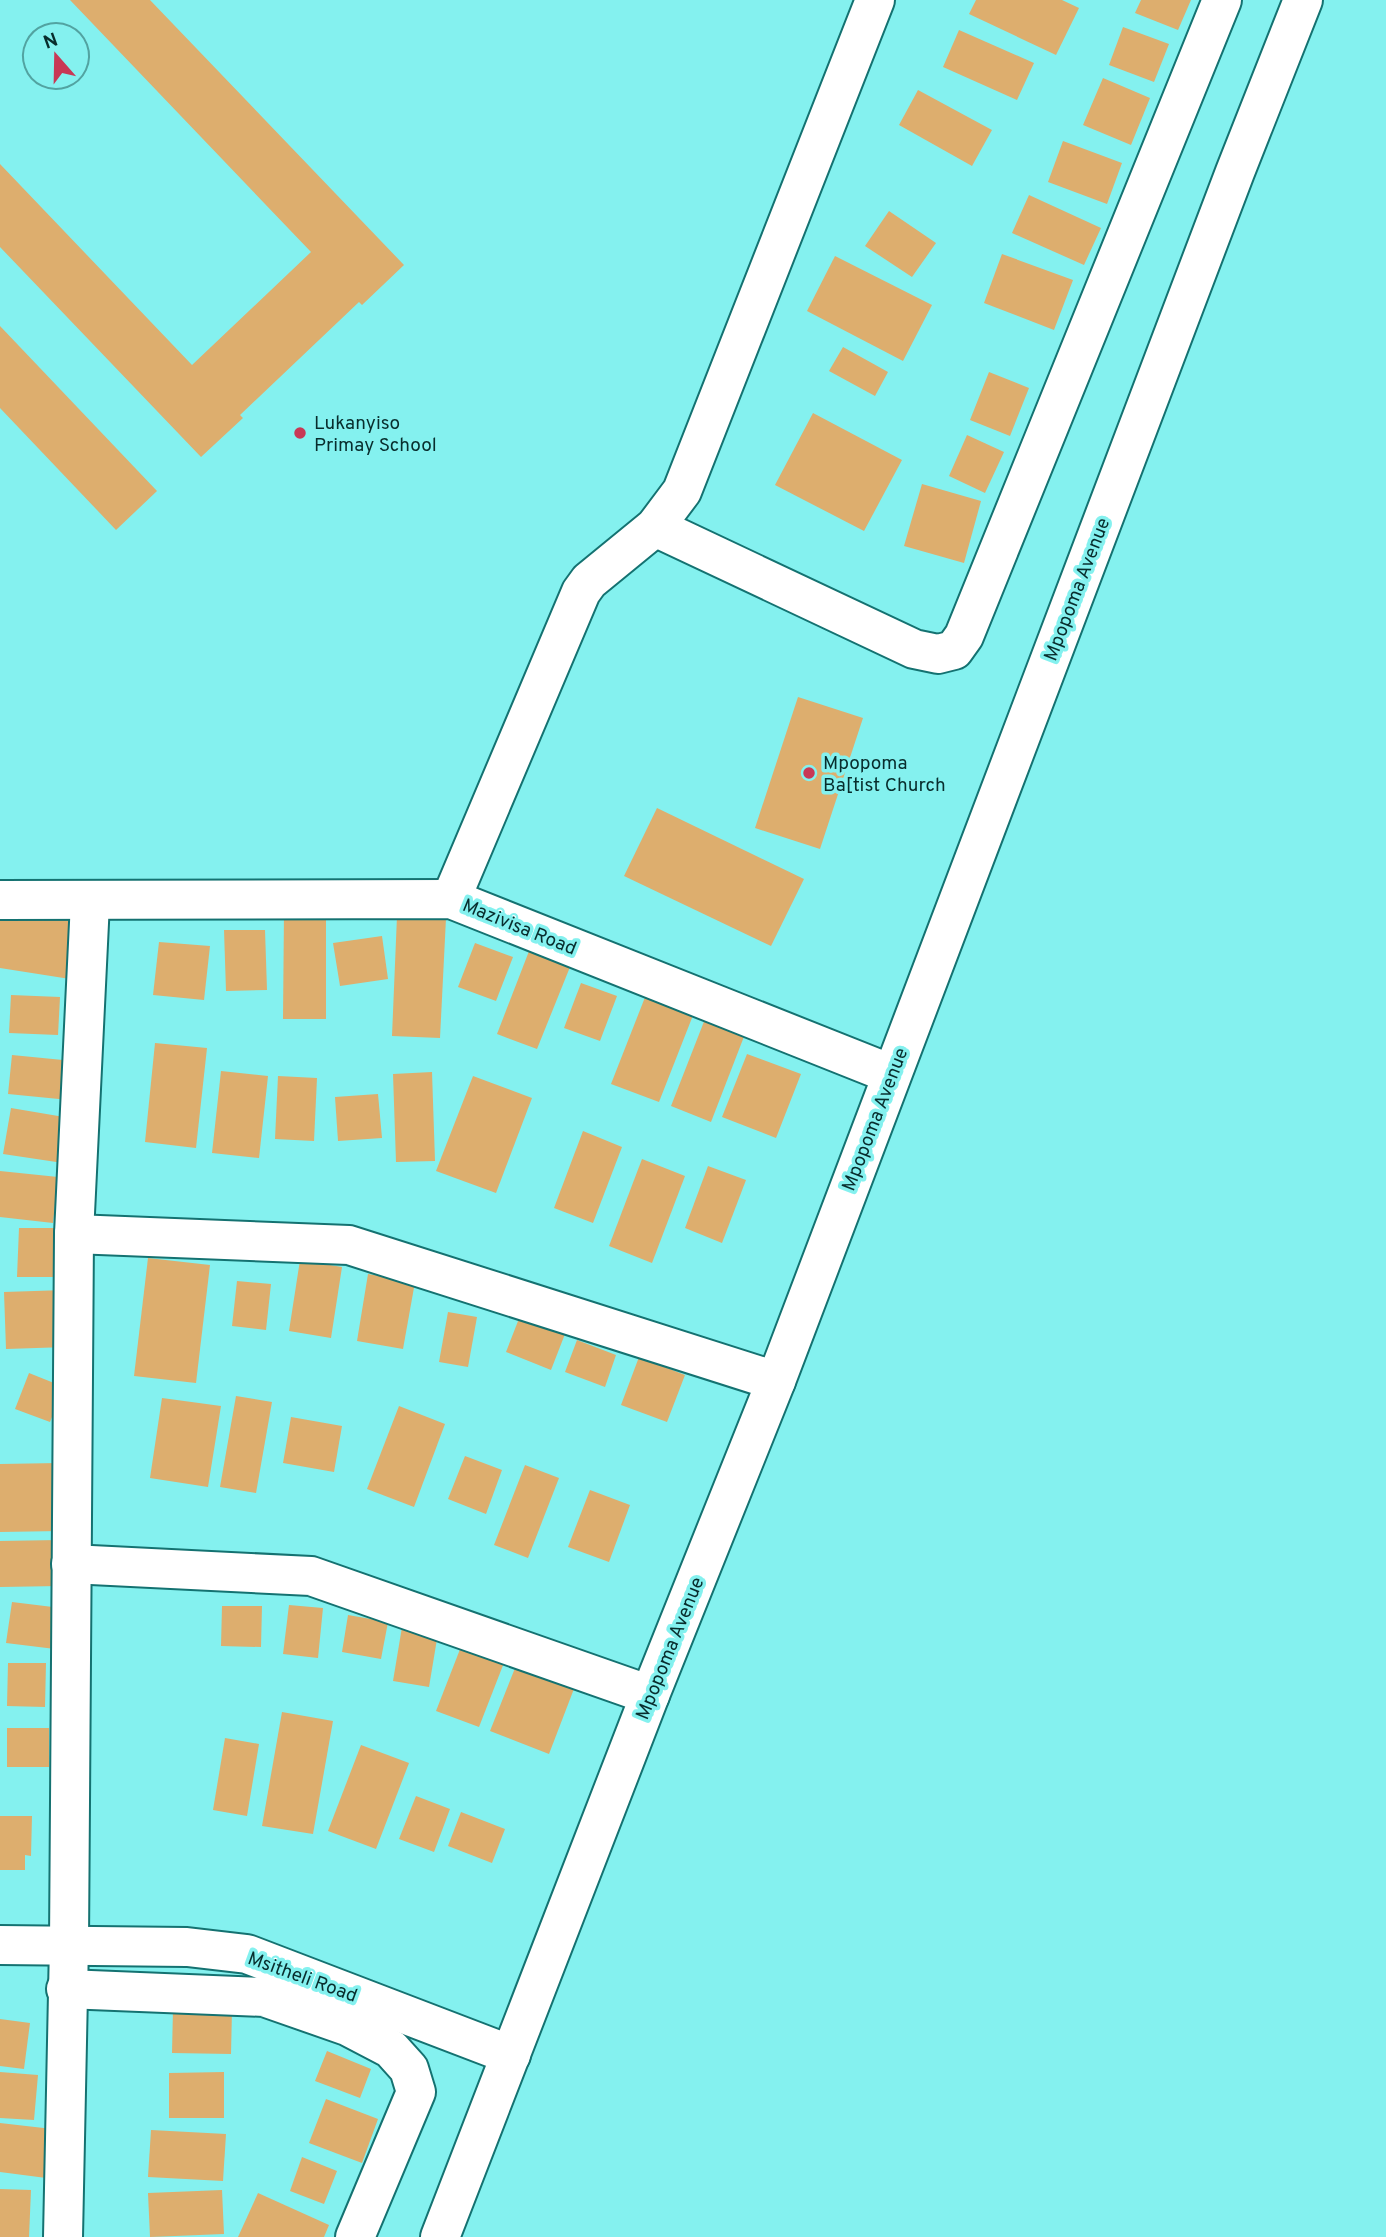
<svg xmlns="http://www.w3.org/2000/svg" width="1386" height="2237" font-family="Overpass,sans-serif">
  <rect width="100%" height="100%" fill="#84f1ef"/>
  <g fill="#ddae6e">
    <polygon points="70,0 150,0 404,265 362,305 359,302 240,415 243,418 201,457 0,247 0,164 192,365 311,252"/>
    <polygon points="976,0 1062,0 1079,8 1056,55 969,14"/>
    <polygon points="1141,0 1191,0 1178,30 1135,13"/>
    <polygon points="1123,27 1169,44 1154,82 1109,65"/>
    <polygon points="959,30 1034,63 1017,100 943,67"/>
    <polygon points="1103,78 1150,98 1131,145 1083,125"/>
    <polygon points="918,90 992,130 972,166 899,125"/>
    <polygon points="1063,141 1122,163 1107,204 1048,182"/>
    <polygon points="1029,195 1101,228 1084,265 1012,233"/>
    <polygon points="889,211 936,243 912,277 865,246"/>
    <polygon points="1002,254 1073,280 1054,330 984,303"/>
    <polygon points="835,256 932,305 903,361 807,311"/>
    <polygon points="0,326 157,491 116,530 0,408"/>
    <polygon points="843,347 888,372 875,396 829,371"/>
    <polygon points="989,372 1029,388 1010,436 970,420"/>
    <polygon points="813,413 902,460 864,531 775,485"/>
    <polygon points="967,435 1004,452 985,493 949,476"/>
    <polygon points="922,484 981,501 964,563 904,546"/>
    <polygon points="798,697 863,718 820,849 755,828"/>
    <polygon points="657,808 804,879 771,946 624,876"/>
    <polygon points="0,907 80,919 70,979 0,968"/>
    <polygon points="284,912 326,912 326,1019 283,1019"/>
    <polygon points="397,916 446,918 440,1038 392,1036"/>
    <polygon points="224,930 265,930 267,990 226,991"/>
    <polygon points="382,936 388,979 340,986 333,943"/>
    <polygon points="159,942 210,946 204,1000 153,995"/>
    <polygon points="475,943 513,957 496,1001 458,987"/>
    <polygon points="531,946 572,962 537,1049 497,1034"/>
    <polygon points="651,982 699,1000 659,1102 611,1084"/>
    <polygon points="581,983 617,996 600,1041 564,1028"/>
    <polygon points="11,995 60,997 58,1035 9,1033"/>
    <polygon points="705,1019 745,1034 711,1122 671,1106"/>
    <polygon points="155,1043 207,1048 196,1148 145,1142"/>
    <polygon points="747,1054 801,1074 776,1138 722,1117"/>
    <polygon points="12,1055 73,1061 69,1100 8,1094"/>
    <polygon points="221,1071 268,1076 259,1158 212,1153"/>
    <polygon points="432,1072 435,1161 396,1162 393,1074"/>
    <polygon points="278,1076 317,1078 314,1141 275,1139"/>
    <polygon points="473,1076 532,1098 496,1193 436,1171"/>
    <polygon points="378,1094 382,1138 338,1141 335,1097"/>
    <polygon points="11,1108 70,1118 63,1163 3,1154"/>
    <polygon points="583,1131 622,1147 593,1223 554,1208"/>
    <polygon points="642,1159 685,1176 652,1263 609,1246"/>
    <polygon points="708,1166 746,1180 722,1243 685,1228"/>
    <polygon points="0,1171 58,1177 53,1223 0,1217"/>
    <polygon points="19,1228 56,1228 55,1277 17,1277"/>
    <polygon points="148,1258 210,1265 196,1383 134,1376"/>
    <polygon points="300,1260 342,1267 331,1338 289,1331"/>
    <polygon points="368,1274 415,1282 403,1349 357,1341"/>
    <polygon points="237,1281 271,1284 266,1330 232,1326"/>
    <polygon points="65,1290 67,1347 6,1349 4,1292"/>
    <polygon points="448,1312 477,1317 468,1367 439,1362"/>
    <polygon points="520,1316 565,1334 551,1370 506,1352"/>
    <polygon points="577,1340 616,1355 605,1387 565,1372"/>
    <polygon points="639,1357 685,1375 667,1422 621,1405"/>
    <polygon points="29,1373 64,1387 50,1422 15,1409"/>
    <polygon points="236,1396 272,1402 256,1493 220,1487"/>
    <polygon points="162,1398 221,1406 208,1487 150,1478"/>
    <polygon points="399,1406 445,1424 414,1507 367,1489"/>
    <polygon points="291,1417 342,1426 334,1472 283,1463"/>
    <polygon points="465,1456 502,1470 486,1514 448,1499"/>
    <polygon points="59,1463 61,1531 0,1532 0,1464"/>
    <polygon points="525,1465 559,1478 528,1558 494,1545"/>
    <polygon points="590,1490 630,1505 609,1562 568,1547"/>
    <polygon points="59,1540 60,1586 0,1587 0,1541"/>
    <polygon points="12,1602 61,1608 55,1649 6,1643"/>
    <polygon points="289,1605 323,1608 318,1658 283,1654"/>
    <polygon points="222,1606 262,1606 261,1647 221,1646"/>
    <polygon points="348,1615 388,1622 381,1659 342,1652"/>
    <polygon points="403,1621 439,1627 429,1687 393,1681"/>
    <polygon points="464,1639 507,1655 479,1727 436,1711"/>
    <polygon points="519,1658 577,1681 549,1754 490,1731"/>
    <polygon points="8,1663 46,1663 45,1707 7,1706"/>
    <polygon points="282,1712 333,1721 313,1834 262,1826"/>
    <rect x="7" y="1728" width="42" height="39"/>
    <polygon points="225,1738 259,1744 247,1816 213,1810"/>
    <polygon points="361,1745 409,1763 376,1849 328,1831"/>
    <polygon points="416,1796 450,1809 434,1852 399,1839"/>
    <polygon points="461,1812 505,1829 492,1863 448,1846"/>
    <polygon points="0,1816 32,1816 31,1856 25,1855 25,1870 0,1870"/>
    <polygon points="173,2009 232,2010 231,2054 172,2053"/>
    <polygon points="0,2019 30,2023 24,2069 0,2066"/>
    <polygon points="327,2051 371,2069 360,2098 315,2081"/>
    <polygon points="0,2072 38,2075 34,2120 0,2118"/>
    <polygon points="224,2072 224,2118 169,2118 169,2073"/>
    <polygon points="326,2099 378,2119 362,2163 309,2143"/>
    <polygon points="0,2123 61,2130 54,2179 0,2172"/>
    <polygon points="151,2130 226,2134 223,2181 148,2177"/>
    <polygon points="302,2157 337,2171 324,2204 290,2191"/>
    <polygon points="0,2189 31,2190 29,2237 0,2237"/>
    <polygon points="222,2190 224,2234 150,2237 148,2193"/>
    <polygon points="258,2193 329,2225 324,2237 238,2237"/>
  </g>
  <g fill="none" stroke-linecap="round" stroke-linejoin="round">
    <g stroke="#147271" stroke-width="42">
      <g id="minor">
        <polyline points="655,527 914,649 938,654 954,650 964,636 1222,0"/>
        <polyline points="451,899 581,592 589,581 655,527 682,491 875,0"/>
        <polyline points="0,900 451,899 891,1074"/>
        <polyline points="74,1234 349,1245 776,1381"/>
        <polyline points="71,1564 311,1576 650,1695"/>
        <polyline points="0,1945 187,1947 247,1954 511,2055"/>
        <polyline points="66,1989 264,1997 347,2026 391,2049 409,2069 416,2092 355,2237"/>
        <polyline points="63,2237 69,1944 74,1234 90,902"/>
        <polyline points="440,2237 650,1695 776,1381 1235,172 1303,0"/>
      </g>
    </g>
    <use href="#minor" stroke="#fff" stroke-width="38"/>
  </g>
  <g fill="#c83855" stroke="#84f1ef" stroke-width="2.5">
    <circle cx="300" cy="433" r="7"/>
    <circle cx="809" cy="773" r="7"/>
  </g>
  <g text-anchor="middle" stroke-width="7" stroke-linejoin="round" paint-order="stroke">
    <g font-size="19" fill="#082d2d" stroke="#84f1ef" text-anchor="start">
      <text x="314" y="429">Lukanyiso<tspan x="314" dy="22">Primay School</tspan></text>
      <text x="823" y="769">Mpopoma<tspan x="823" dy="22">Ba[tist Church</tspan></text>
    </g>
    <g font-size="19" fill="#082d2d" stroke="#84f1ef">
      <text transform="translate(1076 589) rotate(-69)" y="7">Mpopoma Avenue</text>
      <text transform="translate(520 926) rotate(22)" y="7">Mazivisa Road</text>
      <text transform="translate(874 1119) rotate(-69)" y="7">Mpopoma Avenue</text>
      <text transform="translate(669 1648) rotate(-68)" y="7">Mpopoma Avenue</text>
      <text transform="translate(303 1976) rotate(20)" y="7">Msitheli Road</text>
    </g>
  </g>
  <g transform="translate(56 56) rotate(340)"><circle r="33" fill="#84f1ef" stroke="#52a3a1" stroke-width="2"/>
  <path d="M0-5L12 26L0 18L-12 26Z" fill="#c83855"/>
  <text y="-10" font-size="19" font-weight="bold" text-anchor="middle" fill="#082d2d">N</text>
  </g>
</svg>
